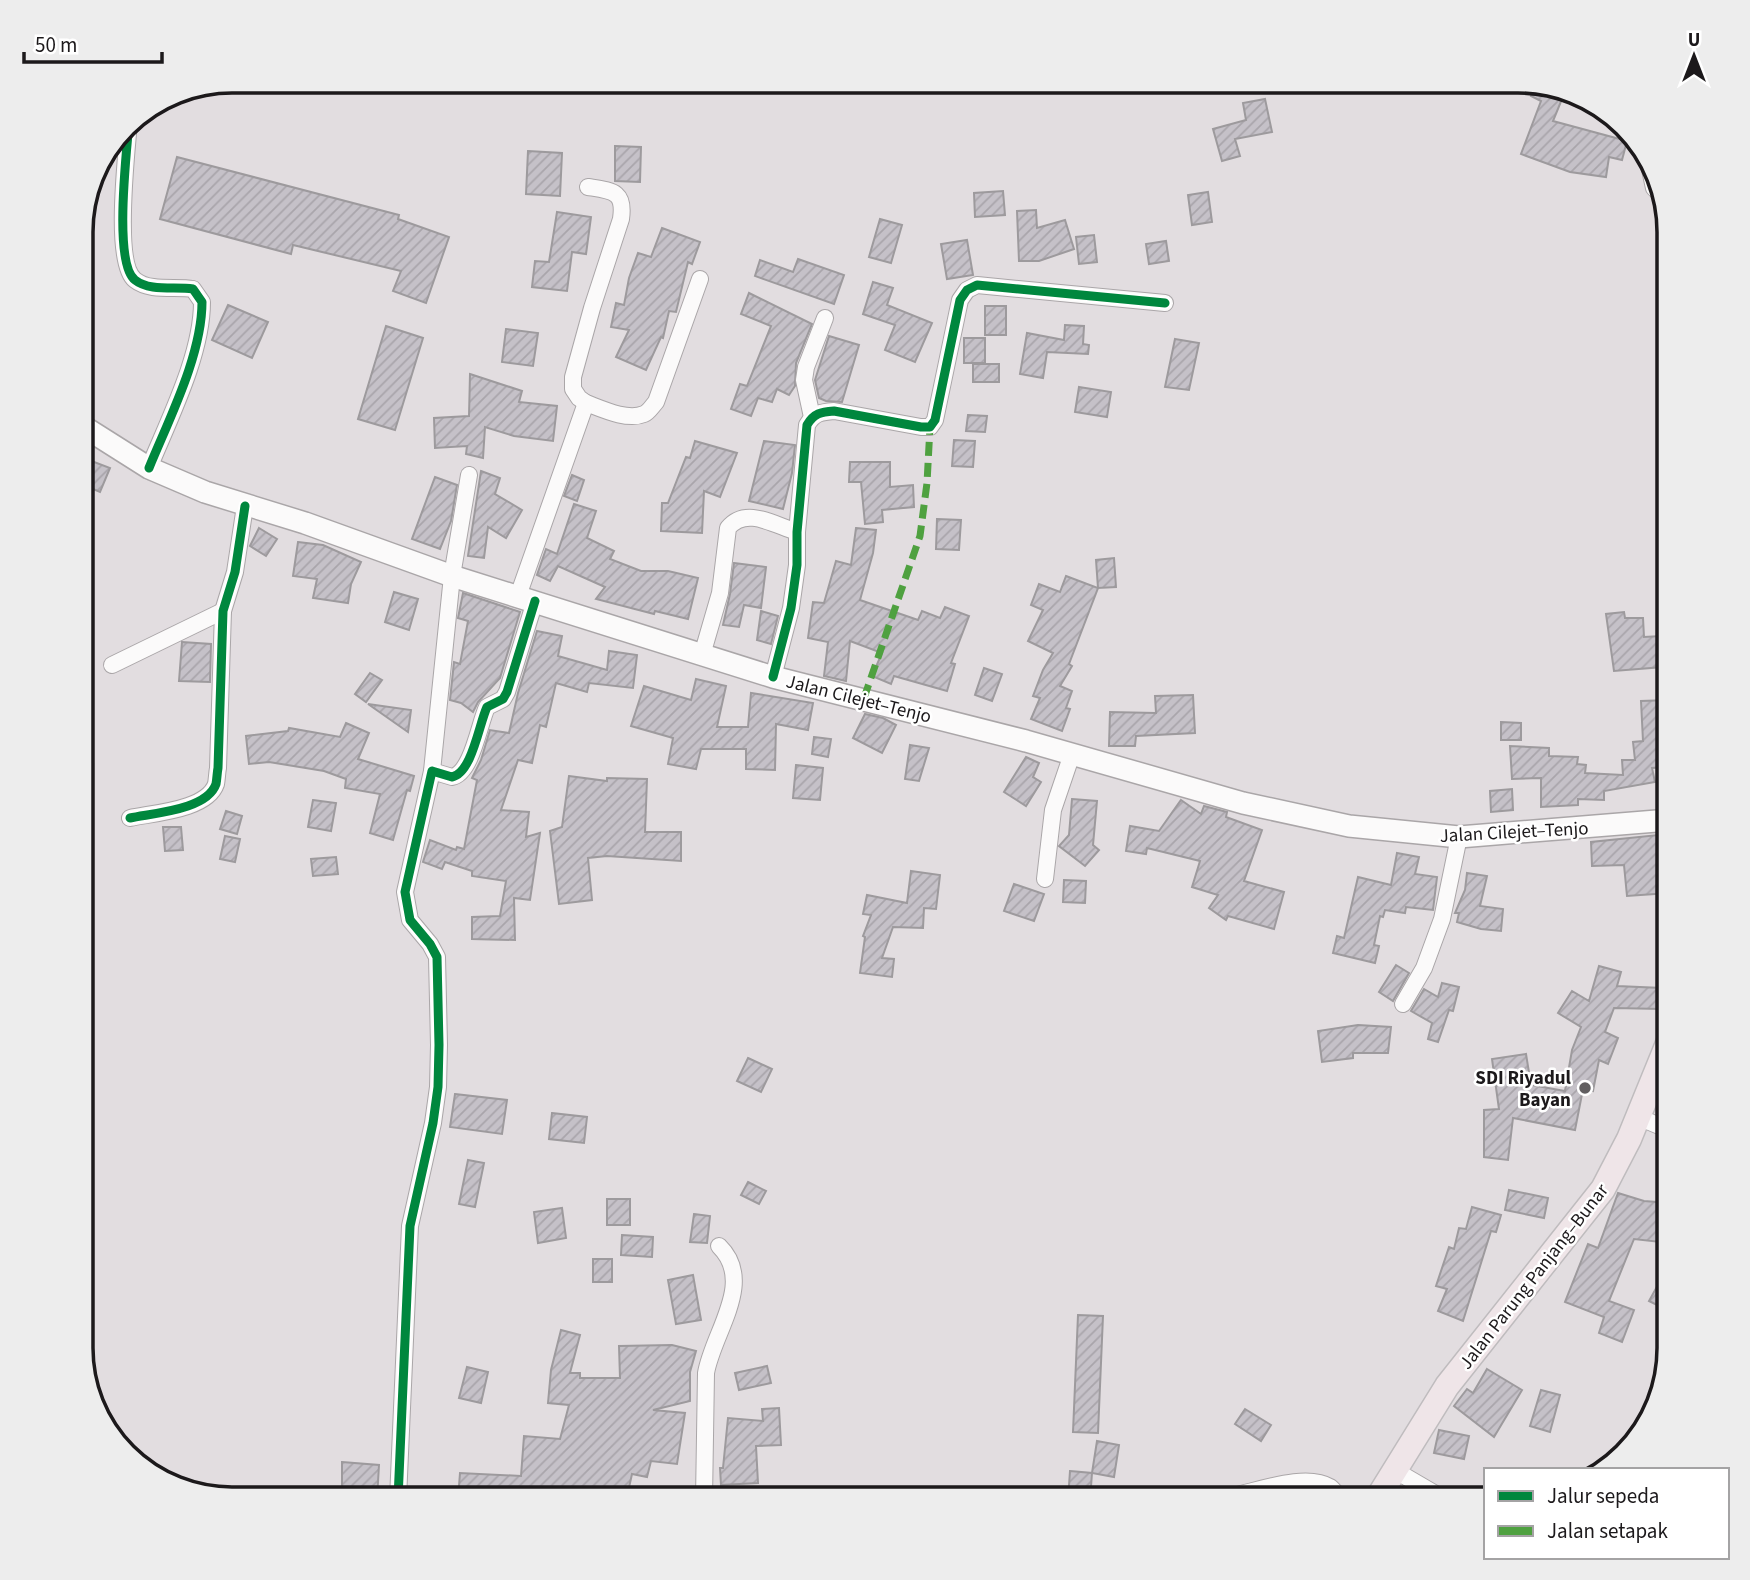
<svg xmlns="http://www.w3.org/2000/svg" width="1750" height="1580" font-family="'Source Sans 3',sans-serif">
  <defs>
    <pattern id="building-hatch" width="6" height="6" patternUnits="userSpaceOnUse" patternTransform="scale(1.75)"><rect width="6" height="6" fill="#c5c1c8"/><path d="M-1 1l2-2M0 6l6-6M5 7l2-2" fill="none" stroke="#a9a5ab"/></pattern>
  </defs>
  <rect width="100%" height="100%" fill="#e2dde0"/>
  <g fill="url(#building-hatch)" stroke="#9d9a9d" stroke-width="2">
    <polygon points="1536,84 1564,94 1553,121 1627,141 1622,160 1609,157 1606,177 1570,172 1521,154 1541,101 1531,96"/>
    <polygon points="1265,99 1272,132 1235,139 1240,156 1222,161 1213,129 1246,120 1243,103"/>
    <polygon points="615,146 641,147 640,182 615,181"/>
    <polygon points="528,151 562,153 560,196 526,194"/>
    <polygon points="177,157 399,215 398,219 449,237 426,303 393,291 401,271 293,245 291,254 160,219"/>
    <polygon points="1003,191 1005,215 975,217 974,193"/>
    <polygon points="1208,192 1212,222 1192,225 1188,195"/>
    <polygon points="1036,210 1037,228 1065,220 1074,249 1039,261 1019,261 1017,211"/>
    <polygon points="557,212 591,217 586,254 572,252 567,291 532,287 535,261 549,262"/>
    <polygon points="880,219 902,225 891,263 869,257"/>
    <polygon points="662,228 700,242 692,264 688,262 676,312 669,311 663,338 661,337 646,370 616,357 629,330 611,327 616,303 624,305 629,278 638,253 651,257"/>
    <polygon points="1094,235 1097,262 1079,264 1076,237"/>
    <polygon points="967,240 973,275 947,279 941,244"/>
    <polygon points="1166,241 1169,261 1149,264 1146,244"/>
    <polygon points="798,259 844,275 834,304 755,276 760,260 793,272"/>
    <polygon points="873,282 893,288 887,305 932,323 915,362 885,350 895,325 863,314"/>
    <polygon points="749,293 812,324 796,363 795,386 789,395 777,389 772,402 758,398 751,416 731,409 740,384 747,386 771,326 741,314"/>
    <polygon points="228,305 268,322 252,358 212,340"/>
    <rect x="985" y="306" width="21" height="29"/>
    <polygon points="1065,325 1084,326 1083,344 1089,345 1088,354 1047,352 1043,378 1020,374 1027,333 1064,340"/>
    <polygon points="386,326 423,338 395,430 358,419"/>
    <polygon points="506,329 538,333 533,366 502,362"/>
    <polygon points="829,336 859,345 842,402 826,401 819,398 815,380"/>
    <rect x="964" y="338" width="21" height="25"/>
    <polygon points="1175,339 1199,343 1189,390 1165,387"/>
    <rect x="973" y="364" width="26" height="18"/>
    <polygon points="470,374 522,391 519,402 557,406 553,441 514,436 485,427 483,458 466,454 467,446 435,448 434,418 469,416"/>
    <polygon points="1079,387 1111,392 1107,417 1075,412"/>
    <polygon points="968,415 987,416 985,432 966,431"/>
    <polygon points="954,440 975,441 973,467 952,466"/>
    <polygon points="695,441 737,453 720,497 704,491 702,533 661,531 662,503 668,503 686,457 690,458"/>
    <polygon points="764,441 795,445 792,473 783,509 749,501"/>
    <polygon points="81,457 110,468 100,492 81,484"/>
    <polygon points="850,462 890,462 890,487 913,485 914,507 882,510 883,522 865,524 861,482 849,482"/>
    <polygon points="481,471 500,478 495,494 522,510 506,538 488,527 484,558 468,556"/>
    <polygon points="572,475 584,480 577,501 564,496"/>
    <polygon points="435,477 457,485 451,521 440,549 412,539"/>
    <polygon points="574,504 596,511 587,538 614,551 610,559 641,571 668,571 698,578 688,619 655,611 654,614 596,599 605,587 558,566 550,581 537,575 546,549 557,554"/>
    <polygon points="937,519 961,520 959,550 936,549"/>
    <polygon points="259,528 277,539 266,556 250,546"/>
    <polygon points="856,528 876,530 873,553 860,600 918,620 922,611 940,618 945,607 969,616 951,663 955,664 947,691 894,676 891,684 872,676 882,653 850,641 846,681 824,676 828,642 808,638 813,602 824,603 836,561 851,565"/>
    <polygon points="298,542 323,545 361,562 351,584 348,603 313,598 317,579 293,576"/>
    <polygon points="1114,558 1116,587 1098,588 1096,560"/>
    <polygon points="734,563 766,567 761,608 744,605 739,627 723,625 730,594"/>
    <polygon points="1066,576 1098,588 1069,664 1072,666 1060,686 1072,691 1066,708 1070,709 1062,731 1031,719 1040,698 1033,696 1043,670 1053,653 1028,641 1043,610 1031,605 1039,584 1060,592"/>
    <polygon points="394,592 418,599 409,630 385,622"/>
    <polygon points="463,593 520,612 500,678 478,702 473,712 461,703 450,700 454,662 460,664 468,621 458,618"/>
    <polygon points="761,611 778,616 771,644 757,640"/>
    <polygon points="1624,612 1625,618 1643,618 1644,637 1661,636 1663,667 1614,671 1606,614"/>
    <polygon points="537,631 562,636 558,656 607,670 609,651 637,655 633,688 589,683 587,692 556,683 546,727 540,725 532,763 518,760 501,810 529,812 526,837 540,833 530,900 514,898 515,940 472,939 472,917 500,916 506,881 472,876 472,871 445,862 442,869 423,862 430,840 456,850 457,847 464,849 477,780 472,778 481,760 490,730 509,733 518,693"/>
    <polygon points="182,642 211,644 210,682 179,681"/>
    <polygon points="984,668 1002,674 992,701 975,695"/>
    <polygon points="370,673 382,680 366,702 355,694"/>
    <polygon points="696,679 726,686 717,727 748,727 751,693 813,703 808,730 776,724 775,770 746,769 746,749 701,749 696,769 668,764 673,738 631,726 644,686 691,700"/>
    <polygon points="1193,695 1195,733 1136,736 1135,746 1109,746 1110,712 1156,713 1155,696"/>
    <polygon points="1669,700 1669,720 1663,718 1667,767 1652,768 1655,782 1604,791 1604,800 1578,799 1578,805 1541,807 1541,778 1512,779 1510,746 1549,748 1549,756 1578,757 1577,764 1586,765 1585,773 1623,775 1622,760 1635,760 1633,742 1643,741 1641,701"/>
    <polygon points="368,704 411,710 408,732"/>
    <polygon points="865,714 883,718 896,725 882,753 853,738"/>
    <polygon points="1501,722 1521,723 1521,740 1501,740"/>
    <polygon points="346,723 369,733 358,759 414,776 410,791 407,790 393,840 370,833 380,794 345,788 346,779 324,771 269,762 249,764 246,736 288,731 289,728 340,737"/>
    <polygon points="814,737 831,739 828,757 812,754"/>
    <polygon points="910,745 929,748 919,781 905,779"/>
    <polygon points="1026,757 1039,763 1033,777 1041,782 1026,806 1004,792"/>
    <polygon points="796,765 823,768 820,800 793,798"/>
    <polygon points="569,776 607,781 607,778 647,779 645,832 681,832 681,861 607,856 588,858 592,900 559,904 550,831 562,827"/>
    <polygon points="1512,789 1513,810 1491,812 1490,791"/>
    <polygon points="1072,799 1097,801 1093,845 1099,850 1085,866 1059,846 1069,835"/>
    <polygon points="313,800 336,803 331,831 308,827"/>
    <polygon points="1181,800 1201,814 1204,806 1227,812 1226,817 1262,830 1244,881 1284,892 1274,929 1228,916 1226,920 1209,908 1218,895 1192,887 1200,861 1147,848 1146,854 1126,851 1130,826 1159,831"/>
    <polygon points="226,811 242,816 237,834 220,829"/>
    <polygon points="163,827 181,827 183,850 165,851"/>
    <polygon points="1658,835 1661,865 1669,865 1669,893 1627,896 1624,865 1592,866 1591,842"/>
    <polygon points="225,836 240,839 235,862 220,859"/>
    <polygon points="1397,853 1419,857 1415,874 1437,877 1433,910 1406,907 1405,913 1385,910 1383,917 1380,916 1374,945 1379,946 1375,963 1333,953 1337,936 1344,938 1358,877 1391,885"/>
    <polygon points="336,857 338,874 313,876 311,859"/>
    <polygon points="911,871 940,875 936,909 924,908 923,928 893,927 882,958 894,959 892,977 860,973 865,937 863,936 871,915 863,914 867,895 907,903"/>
    <polygon points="1467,873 1487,876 1480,906 1503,909 1501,931 1481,929 1457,922 1459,913 1455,913 1465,890"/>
    <polygon points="1064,880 1086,881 1085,903 1063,902"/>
    <polygon points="1014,884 1044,894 1034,921 1004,911"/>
    <polygon points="1396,965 1409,973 1393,1001 1379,992"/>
    <polygon points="1599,966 1621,972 1617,986 1662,988 1661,1009 1614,1008 1605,1032 1618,1038 1608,1064 1599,1060 1593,1091 1583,1089 1575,1130 1513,1118 1508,1160 1484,1157 1484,1110 1499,1109 1492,1059 1526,1054 1531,1085 1565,1091 1572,1050 1581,1027 1558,1013 1572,991 1589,1001"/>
    <polygon points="1442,983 1459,987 1453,1011 1449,1010 1438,1042 1428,1039 1432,1023 1411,1011 1424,989 1438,997"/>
    <polygon points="1358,1025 1391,1027 1388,1053 1353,1053 1353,1058 1322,1062 1318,1031"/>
    <polygon points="748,1058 772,1069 761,1092 737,1081"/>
    <polygon points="455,1094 507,1100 502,1134 450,1127"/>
    <polygon points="552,1113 587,1117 584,1143 549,1139"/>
    <polygon points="468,1160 484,1163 475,1207 459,1204"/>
    <polygon points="748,1182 766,1191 759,1204 741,1195"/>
    <polygon points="1509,1190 1548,1198 1544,1218 1505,1210"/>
    <polygon points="1618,1193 1644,1201 1669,1203 1669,1243 1634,1239 1609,1301 1634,1310 1622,1342 1599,1333 1604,1317 1565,1302 1588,1244 1598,1248"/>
    <rect x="607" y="1199" width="23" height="26"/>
    <polygon points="1472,1207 1501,1215 1496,1232 1491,1231 1463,1321 1438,1311 1447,1289 1436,1286 1449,1247 1454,1249 1459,1228 1466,1229"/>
    <polygon points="562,1208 566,1238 538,1243 534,1212"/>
    <polygon points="694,1214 710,1216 707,1243 690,1242"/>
    <polygon points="622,1235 653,1237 652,1257 621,1255"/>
    <rect x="593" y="1259" width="19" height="23"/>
    <polygon points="1669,1265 1669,1311 1649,1301"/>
    <polygon points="693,1275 701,1320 676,1324 668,1280"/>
    <polygon points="1078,1315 1103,1316 1098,1433 1073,1432"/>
    <polygon points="561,1330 580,1335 570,1373 580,1373 580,1378 620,1378 619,1346 672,1345 696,1351 690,1372 690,1401 653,1410 685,1413 677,1464 651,1461 647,1477 632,1474 628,1492 616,1490 614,1499 458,1499 460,1473 521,1476 524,1436 560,1439 569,1405 548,1403 551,1370"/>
    <polygon points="767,1366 771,1383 739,1390 735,1373"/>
    <polygon points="467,1367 488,1372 481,1403 459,1398"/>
    <polygon points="1487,1369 1522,1390 1494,1437 1454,1406 1467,1389 1473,1393"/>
    <polygon points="1541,1390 1560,1395 1550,1432 1530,1426"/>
    <polygon points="779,1408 781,1445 756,1446 758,1483 721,1485 720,1468 723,1468 728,1418 763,1421 762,1409"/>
    <polygon points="1245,1409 1271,1425 1261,1441 1235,1424"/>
    <polygon points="1439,1430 1469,1436 1464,1459 1434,1453"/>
    <polygon points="1097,1441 1119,1445 1114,1477 1092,1473"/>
    <polygon points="342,1462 379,1465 377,1499 342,1499"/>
    <polygon points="1070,1471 1092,1473 1090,1500 1068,1500"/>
  </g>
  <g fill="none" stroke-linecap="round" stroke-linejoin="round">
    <g stroke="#aaa6a8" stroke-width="18">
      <g id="minor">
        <path d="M129,122C127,150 113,263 135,280C150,292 176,286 193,289L202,302C202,355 169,419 149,468"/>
        <polyline points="1648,160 1654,188 1662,196"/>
        <path d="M586,403L579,398L573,389V377L592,308L621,219C625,191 613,191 588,187"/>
        <polyline points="812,417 804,380 806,367 825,318"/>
        <path d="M518,596L586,403C602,409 627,421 644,414C649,412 652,406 656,402L700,279"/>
        <path d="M702,655L720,593L728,528C746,506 774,525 797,532"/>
        <polyline points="112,665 223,611"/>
        <path d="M773,677L791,608L797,565V532L807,425C814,413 821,412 834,411L921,427H930L935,420L960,300L967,290L977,285L1165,303"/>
        <polyline points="432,771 452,576 469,475"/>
        <path d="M130,818C153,813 207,810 216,784C217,779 217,773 218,768L223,611L235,572L245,506"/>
        <polyline points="1045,879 1053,810 1072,754"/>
        <polyline points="1403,1004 1424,968 1442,919 1459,837"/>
        <polyline points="1638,1117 1669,1130"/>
        <polyline points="1396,1471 1444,1499"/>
        <path d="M398,1499L410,1226L433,1123L438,1087L439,1045L437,957L430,944L410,920L405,892L432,771L452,777C472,773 479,724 487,707L503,699L507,692L535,601"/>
        <path d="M704,1499L706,1373C713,1332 756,1282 719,1246"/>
        <path d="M1215,1499C1245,1497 1302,1470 1330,1487C1334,1490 1338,1496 1341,1499"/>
      </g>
    </g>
    <g stroke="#aaa6a8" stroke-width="24">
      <polyline id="secondary" points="81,425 149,468 205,492 305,523 452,576 773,677 1026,741 1243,803 1349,826 1459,837 1669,820"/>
    </g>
    <g stroke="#bfbcbe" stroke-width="27">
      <polyline id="primary" points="1377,1499 1447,1386 1603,1189 1629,1139 1669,1041"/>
    </g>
    <use href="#minor" stroke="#fbfafa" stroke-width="16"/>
    <use href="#secondary" stroke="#fbfafa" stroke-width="21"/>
    <use href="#primary" stroke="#efe5e8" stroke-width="24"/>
    <polyline stroke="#4fa140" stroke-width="7" stroke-dasharray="14 7" stroke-linecap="butt" points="864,698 920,536 927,483 930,427"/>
    <g stroke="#fff" stroke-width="13">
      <g id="cycleway">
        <path d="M129,122C127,150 113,263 135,280C150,292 176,286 193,289L202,302C202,355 169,419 149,468"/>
        <path d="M773,677L791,608L797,565V532L807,425C814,413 821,412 834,411L921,427H930L935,420L960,300L967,290L977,285L1165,303"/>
        <path d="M130,818C153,813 207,810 216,784C217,779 217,773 218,768L223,611L235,572L245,506"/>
        <path d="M398,1499L410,1226L433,1123L438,1087L439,1045L437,957L430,944L410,920L405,892L432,771L452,777C472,773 479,724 487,707L503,699L507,692L535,601"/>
      </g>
    </g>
    <use href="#cycleway" stroke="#00873e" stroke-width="9"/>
  </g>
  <circle fill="#615e60" stroke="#fff" stroke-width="2.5" cx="1585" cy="1088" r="7"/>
  <g text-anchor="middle" stroke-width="5" stroke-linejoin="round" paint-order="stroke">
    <g font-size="19" fill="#1c191b" stroke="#fff">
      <text transform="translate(859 698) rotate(14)" y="7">Jalan Cilejet–Tenjo</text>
      <text transform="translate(1514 831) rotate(-3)" y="7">Jalan Cilejet–Tenjo</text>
      <text transform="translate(1533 1276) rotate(-52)" y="7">Jalan Parung Panjang–Bunar</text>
    </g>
    <g font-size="19" font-weight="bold" fill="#1c191b" stroke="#fff" text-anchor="end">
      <text x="1571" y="1084">SDI Riyadul<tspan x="1571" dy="22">Bayan</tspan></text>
    </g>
  </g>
  <path d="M0 0H1750V1580H0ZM232 93H1518A139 139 0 0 1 1657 232V1348A139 139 0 0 1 1518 1487H232A139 139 0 0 1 93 1348V232A139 139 0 0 1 232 93Z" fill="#ededed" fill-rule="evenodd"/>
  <path fill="none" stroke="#1c191b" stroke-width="3.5" d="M232 93H1518A139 139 0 0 1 1657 232V1348A139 139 0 0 1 1518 1487H232A139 139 0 0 1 93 1348V232A139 139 0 0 1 232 93Z"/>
  <rect x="1484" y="1468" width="245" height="91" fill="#ffffff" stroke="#a4a3a4" stroke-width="2"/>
  <rect x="1498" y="1491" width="35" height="10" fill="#00873e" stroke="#a4a3a4" stroke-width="2"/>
  <text x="1547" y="1503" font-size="21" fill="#1c191b">Jalur sepeda</text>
  <rect x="1498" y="1526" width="35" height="10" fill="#4fa140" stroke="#a4a3a4" stroke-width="2"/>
  <text x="1547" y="1538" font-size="21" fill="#1c191b">Jalan setapak</text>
  <g transform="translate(1694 56)" stroke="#ffffff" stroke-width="5" paint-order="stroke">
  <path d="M0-5L12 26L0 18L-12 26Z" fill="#1c191b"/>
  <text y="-10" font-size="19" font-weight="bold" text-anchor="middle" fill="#1c191b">U</text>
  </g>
  <path d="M24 52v10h138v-10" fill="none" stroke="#1c191b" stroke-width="3.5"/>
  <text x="35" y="52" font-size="21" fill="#1c191b" stroke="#ffffff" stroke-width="5" paint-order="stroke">50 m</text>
</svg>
